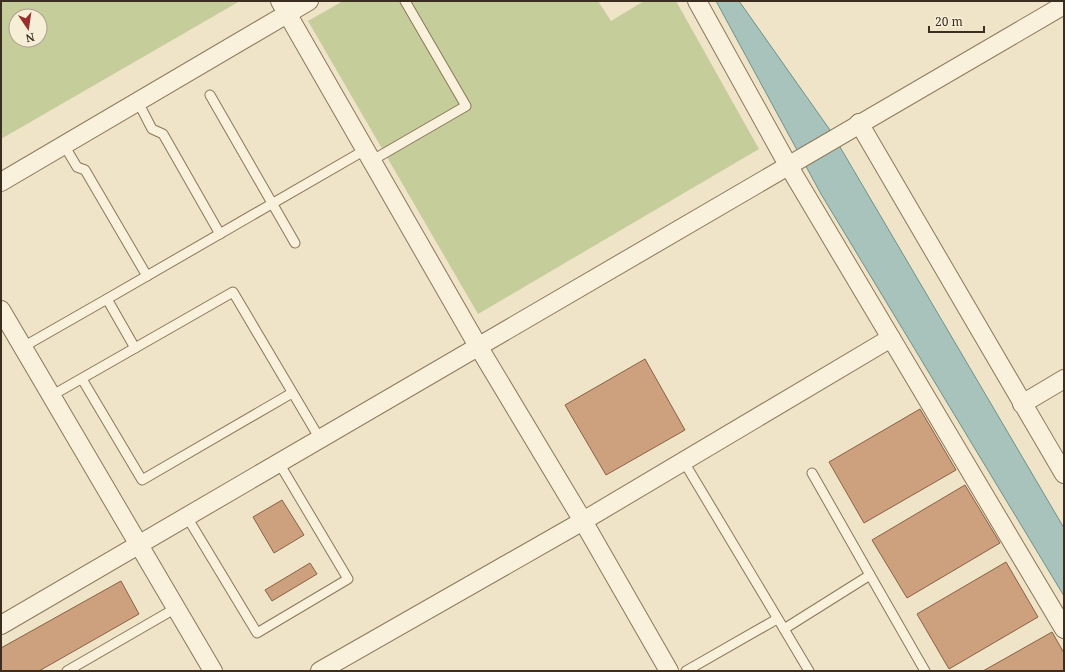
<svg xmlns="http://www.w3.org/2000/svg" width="1065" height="672" font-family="'Noto Serif',serif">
  <rect width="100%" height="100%" fill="#efe4c7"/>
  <g fill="#c5cd9a" fill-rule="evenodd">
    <path d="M1,1H240L1,139ZM16,16H40V40H16Z"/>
    <polygon points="343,1 598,1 611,21 644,1 676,1 759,149 478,314 308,21"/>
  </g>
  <polygon fill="#a8c2bc" stroke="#6e918a" points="716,1 739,1 830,130 1064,528 1064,596 821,194"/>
  <g fill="#cda17d" stroke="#8a6142">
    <polygon points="645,359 685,430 606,475 565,405"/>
    <polygon points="920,409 956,470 864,523 829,462"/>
    <polygon points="965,485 1000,543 907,598 872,540"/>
    <polygon points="282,500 304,535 274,553 253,517"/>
    <polygon points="1006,562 1038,617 949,669 917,614"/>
    <polygon points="310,563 317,574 272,601 265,590"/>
    <polygon points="121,581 139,614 39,671 1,671 1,648"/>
    <polygon points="1052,632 1064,653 1064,671 983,671"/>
  </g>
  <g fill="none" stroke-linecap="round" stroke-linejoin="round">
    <g stroke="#8b775c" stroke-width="11">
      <g id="lane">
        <polyline points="210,95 295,243"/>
        <polyline points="138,102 152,129 163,134 220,234"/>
        <polyline points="64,145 77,167 85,170 147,276"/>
        <polyline points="371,161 466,106 405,1"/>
        <polyline points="107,299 365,150"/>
        <polyline points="23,347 107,299 135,348"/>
        <polyline points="82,379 142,480 292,393"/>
        <polyline points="51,396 233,292 320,439"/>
        <polyline points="684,462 784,629 870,575 925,671"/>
        <polyline points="812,473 870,575"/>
        <polyline points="187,517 257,633 348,579 279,463"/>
        <polyline points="784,629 809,671"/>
        <polyline points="67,671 176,608"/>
        <polyline points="686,671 777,619"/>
      </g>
    </g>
    <g stroke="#8b775c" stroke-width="20">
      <g id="street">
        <polyline points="280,1 478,346 583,521 669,671"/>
        <polyline points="859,123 1064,474"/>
        <polyline points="1,182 309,1"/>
        <polyline points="1,310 213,671"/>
        <polyline points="891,338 1064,629"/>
        <polyline points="1022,404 1064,379"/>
        <polyline points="1,625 1064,5"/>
        <polyline points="320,671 583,521 891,338 788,165 697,1"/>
      </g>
    </g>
    <use href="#lane" stroke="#f9f1db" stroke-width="9"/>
    <use href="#street" stroke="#f9f1db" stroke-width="18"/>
  </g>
  <rect width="1065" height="672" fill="none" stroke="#3b2e20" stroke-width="4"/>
  <g transform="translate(28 28) rotate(167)"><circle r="19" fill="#f6eed7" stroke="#aba18e"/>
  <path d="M0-3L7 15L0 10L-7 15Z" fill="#9a302c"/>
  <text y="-6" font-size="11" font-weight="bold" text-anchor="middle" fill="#3b2e20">N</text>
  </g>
  <path d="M929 26v6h55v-6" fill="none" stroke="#3b2e20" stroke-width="2"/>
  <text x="935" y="26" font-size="12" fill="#3b2e20" stroke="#f6eed7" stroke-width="3" paint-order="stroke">20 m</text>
</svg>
